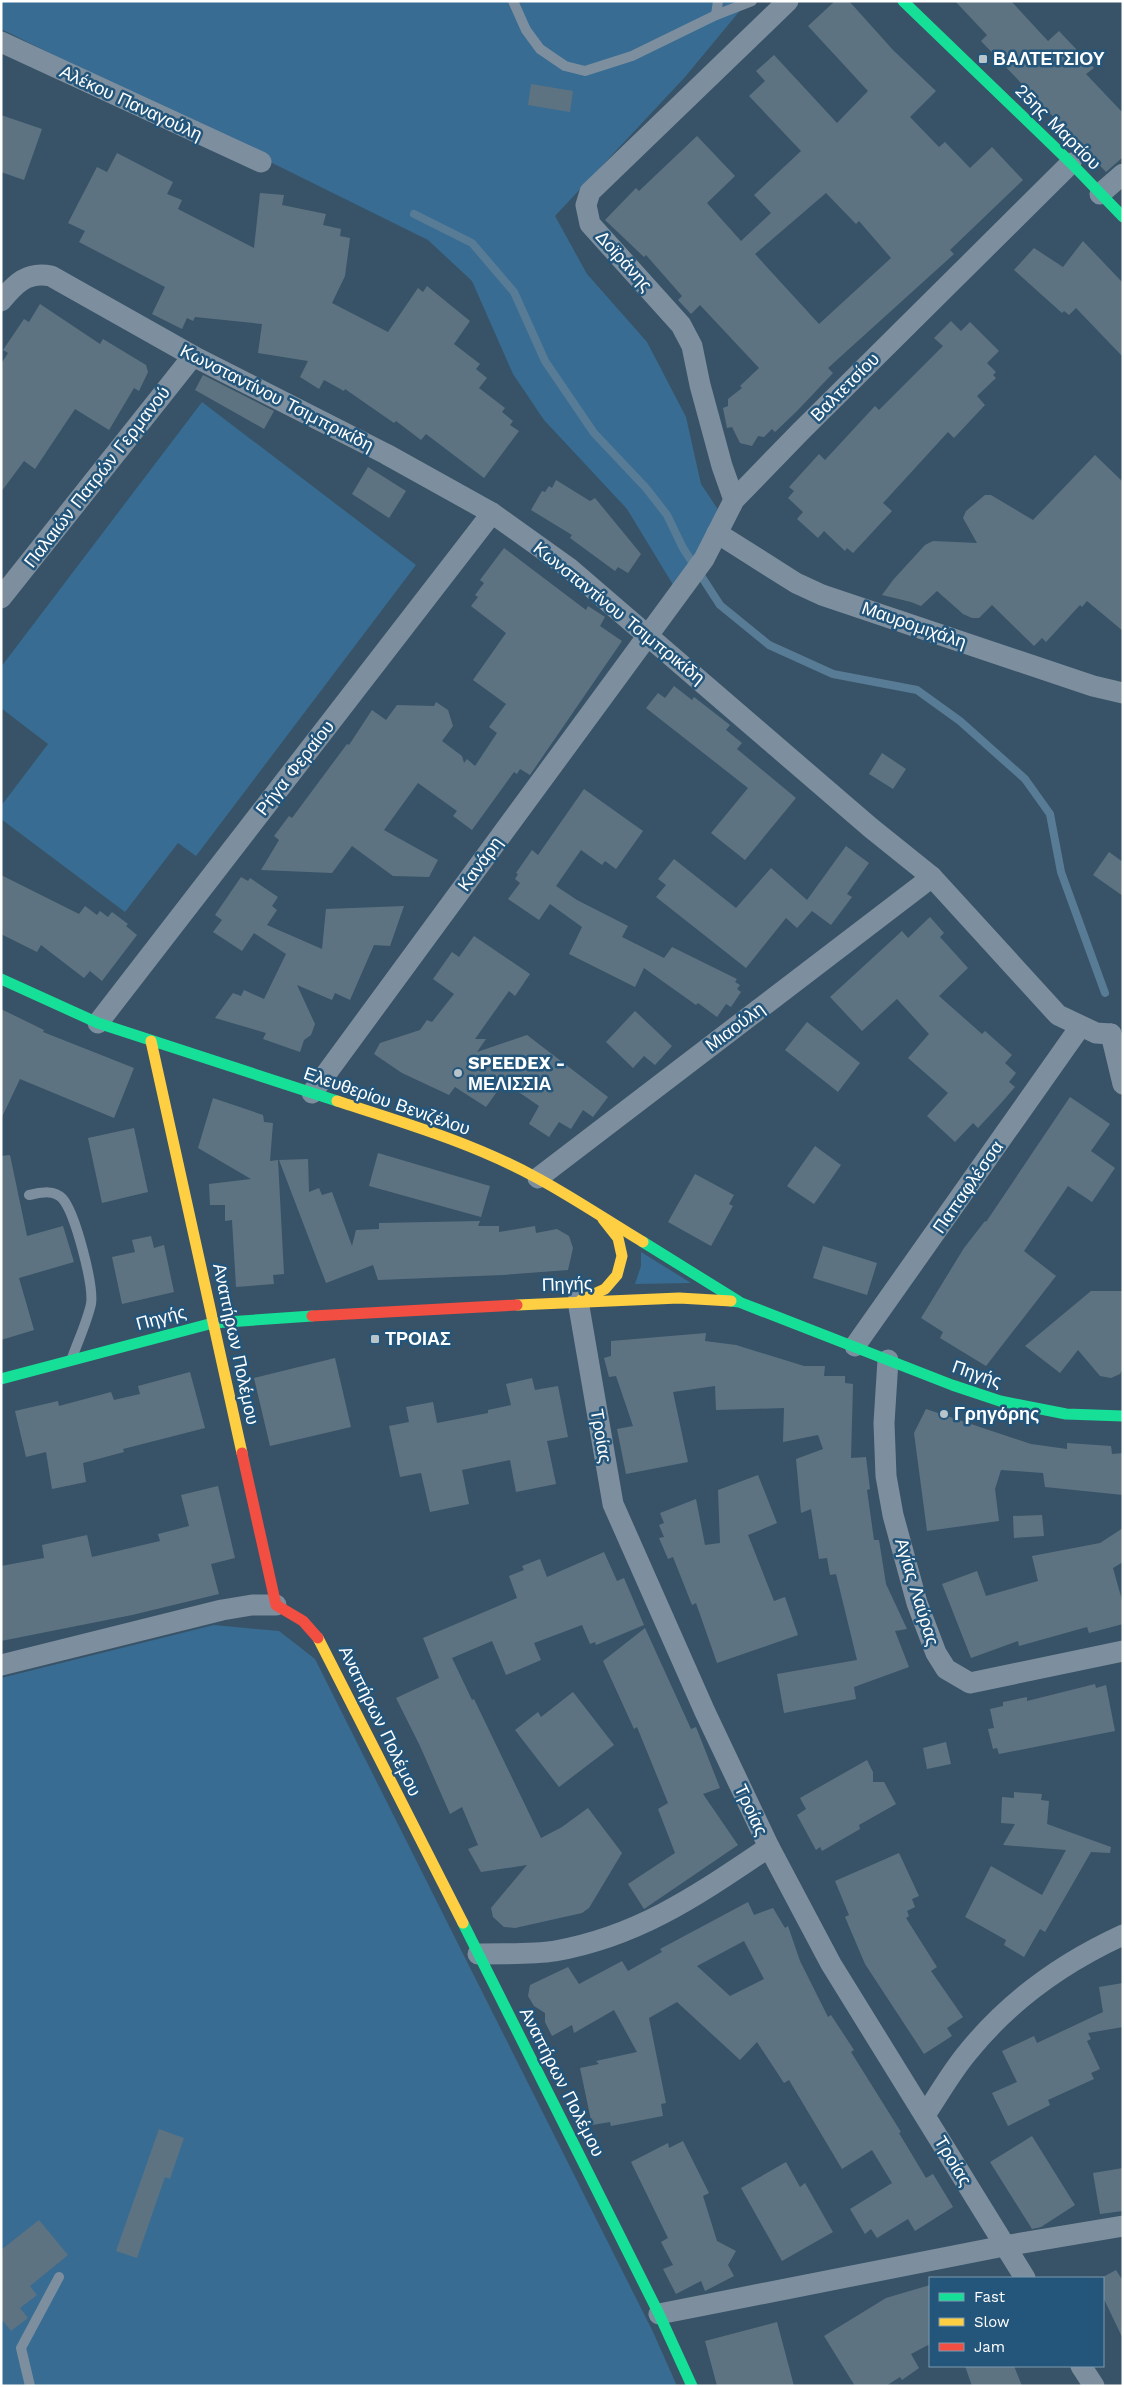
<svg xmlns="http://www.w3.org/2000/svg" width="1124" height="2387" font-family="'Work Sans',sans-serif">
  <rect width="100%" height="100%" fill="#385367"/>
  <g fill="#386c92">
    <polygon points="1,1 748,1 685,77 555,216 587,274 647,342 686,417 701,484 719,511 700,553 675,588 627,509 544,420 513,374 472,281 428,240 1,29"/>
    <polygon points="202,402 416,565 196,856 178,843 125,912 1,819 1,806 48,744 1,708 1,667"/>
    <polygon points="641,1252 691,1283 635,1284 641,1266"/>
    <polygon points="214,1625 279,1631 315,1659 653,2332 677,2386 1,2386 1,1678"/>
  </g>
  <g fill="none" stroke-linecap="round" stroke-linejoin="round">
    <polyline stroke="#597c96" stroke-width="8" points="414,214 472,243 514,292 545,361 594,433 646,488 667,515 683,548 720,605 769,645 833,674 917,690 960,721 1025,779 1050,814 1061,872 1105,993"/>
  </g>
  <g fill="#5e7382" fill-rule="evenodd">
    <path d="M835,1H849L893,50L936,91L910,117L939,147L945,142L970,168L992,147L1023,180L950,250L954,254L828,368L833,373L797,411L775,432L772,429L764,437L758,436L752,446L740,443L732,427L727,428L723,408L728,406V399L742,388L740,386L759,368L700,305L691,314L678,300L682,296L646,255L644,257L605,220L636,188L639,191L697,136L735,176L707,203L741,241L771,213L754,195L801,151L749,96L765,81L756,71L774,55L837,123L868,91L808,26ZM826,193L856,224L859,221L891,258L819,324L755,254Z"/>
    <polygon points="955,1 1011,1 1048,41 1059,31 1094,68 1086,74 1123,113 1123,157 1106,172 981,41 987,35"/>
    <polygon points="531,84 573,91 570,112 528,105"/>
    <polygon points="1,115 42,129 24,180 1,172"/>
    <polygon points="117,153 173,182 167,194 182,200 178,209 254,248 260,193 284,195 282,205 326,214 323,225 341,229 340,236 350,238 345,276 332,303 388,332 418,288 423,292 427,286 470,321 454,344 480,364 476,369 487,378 479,388 505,408 502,412 513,421 510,425 519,431 484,478 426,434 421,440 396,421 394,423 345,389 344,391 324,380 319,389 300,377 308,361 258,353 262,324 195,317 193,321 187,318 182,329 152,314 165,287 79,242 85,231 68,223 97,167 107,172"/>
    <polygon points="1083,241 1123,283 1123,357 1076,308 1069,315 1064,311 1062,313 1014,270 1034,248 1063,267"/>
    <polygon points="40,304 100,344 103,339 146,365 148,372 139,391 134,388 109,430 75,409 35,469 24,461 1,492 1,364 8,353 3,350 24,319 29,322"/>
    <polygon points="951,321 961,331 970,322 999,351 987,363 996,372 993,375 996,378 977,396 985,405 954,438 948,432 883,503 892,511 853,553 847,548 845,551 824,531 818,538 797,519 803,512 788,498 794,491 789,487 819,454 825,460 875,406 879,410 943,346 934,338"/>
    <polygon points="203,375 274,411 264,429 195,390"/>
    <polygon points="1095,455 1123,482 1123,631 1087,601 1082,607 1080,605 1046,642 1042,638 1034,646 992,605 979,618 972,618 963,614 937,591 921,606 911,602 882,595 893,580 925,545 933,541 977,543 963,518 966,511 985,495 991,495 1033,520"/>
    <polygon points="368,467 406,491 389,518 352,494"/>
    <polygon points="556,480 590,501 595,498 641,554 628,573 618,567 615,571 570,538 572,535 531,510 542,491 545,492 549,486 552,488"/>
    <polygon points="504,548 586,610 588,606 605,617 600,626 622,641 530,775 520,769 517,774 514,772 472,830 453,816 457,811 418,783 384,830 438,860 429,877 393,876 352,846 332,873 261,870 279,840 274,836 289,816 292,818 347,744 349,745 372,710 386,720 397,705 434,706 436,702 448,710 453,726 442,741 462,756 464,763 467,759 475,766 497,733 489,727 506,704 473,680 506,633 471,606 478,597 475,595 484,583 480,580"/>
    <polygon points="674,686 692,700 694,697 730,725 726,730 742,743 737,749 796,798 745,860 711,833 748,788 646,708 658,693 665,698"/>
    <polygon points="882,753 906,769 893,789 869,774"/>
    <polygon points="584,789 643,831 616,869 605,861 602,865 581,850 556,886 577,900 628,926 622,937 664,958 672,947 737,979 735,982 740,985 737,989 741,992 731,1007 726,1004 717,1017 698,1003 696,1005 644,968 635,987 569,954 582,927 550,904 539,920 508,899 520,883 515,879 518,874 516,873 532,850 538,855"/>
    <polygon points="846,846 869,863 847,894 852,897 831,925 812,911 797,928 786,918 746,968 656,897 666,885 658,879 674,859 736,908 771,868 807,900"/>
    <polygon points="1109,852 1123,862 1123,896 1093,875"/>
    <polygon points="1,875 79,914 85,906 97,915 100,911 108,917 112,912 128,924 126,926 137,935 102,981 90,971 84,978 41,945 37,952 1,934"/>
    <polygon points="241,877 248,881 250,878 278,897 272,906 277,910 267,925 322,949 326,909 404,906 390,946 374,945 350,1000 335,993 332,1000 297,985 315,1024 311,1035 304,1040 300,1052 263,1039 266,1033 215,1018 233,993 241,996 244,990 264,999 286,954 254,933 242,951 213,932 222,920 215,915"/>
    <polygon points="930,917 944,933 940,937 968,968 939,996 982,1034 985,1031 1012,1055 1005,1063 1016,1073 1009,1082 1015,1087 1002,1102 978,1128 973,1123 955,1142 927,1116 948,1093 908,1058 929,1034 897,999 862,1031 830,997 902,931 908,938"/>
    <polygon points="474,936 530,974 515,996 509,991 475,1039 486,1039 477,1052 527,1035 608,1097 593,1117 583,1110 571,1129 559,1122 549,1137 529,1124 539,1106 504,1082 486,1107 455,1087 449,1095 402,1073 374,1054 380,1043 420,1030 427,1020 432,1022 454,994 433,979 452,952 459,957"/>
    <polygon points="1,1009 44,1030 43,1032 134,1068 114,1118 20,1079 1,1119"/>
    <polygon points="635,1011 672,1046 655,1065 644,1056 633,1068 606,1042"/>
    <polygon points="807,1022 860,1063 838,1092 785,1050"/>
    <polygon points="1070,1097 1110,1124 1091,1151 1115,1168 1092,1202 1068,1186 1024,1251 1056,1276 986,1366 940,1338 943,1332 921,1318 964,1248 985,1221 986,1222"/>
    <polygon points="213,1098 263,1115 264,1122 273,1123 270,1161 278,1160 284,1274 273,1275 274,1284 236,1287 232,1220 225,1221 225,1205 210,1205 209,1184 251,1179 198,1148"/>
    <polygon points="134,1128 148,1192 102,1203 88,1138"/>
    <polygon points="815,1146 841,1165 814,1204 787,1186"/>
    <polygon points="378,1153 490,1186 481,1217 369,1186"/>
    <polygon points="10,1155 27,1236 63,1226 74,1262 19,1278 34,1330 1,1340 1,1156"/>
    <polygon points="308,1159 309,1192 319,1188 322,1195 332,1192 352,1246 356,1230 379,1229 379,1223 480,1221 478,1226 499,1226 499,1232 535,1226 536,1233 557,1229 569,1236 573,1248 568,1270 503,1275 378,1280 373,1265 326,1283 279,1160"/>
    <polygon points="695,1174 734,1195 729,1204 733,1206 711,1246 668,1222"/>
    <polygon points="151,1236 154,1248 164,1245 174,1292 122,1304 112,1257 135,1252 132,1240"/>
    <polygon points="823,1246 877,1263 867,1295 813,1278"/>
    <polygon points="1091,1291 1123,1291 1123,1368 1120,1374 1111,1378 1100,1376 1078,1350 1060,1373 1025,1346"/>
    <polygon points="706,1333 705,1341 736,1345 804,1366 825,1366 824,1376 845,1376 845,1383 853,1384 851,1458 866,1457 870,1489 867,1490 874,1540 879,1540 886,1584 907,1629 895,1631 909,1667 854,1687 856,1699 784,1713 777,1674 857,1660 836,1574 830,1575 827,1558 819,1559 811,1509 801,1513 796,1459 823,1449 818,1435 783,1442 784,1408 716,1410 715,1386 673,1392 688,1462 626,1474 617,1429 633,1426 616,1376 609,1377 604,1358 611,1356 611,1341"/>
    <polygon points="335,1358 351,1427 270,1446 254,1378"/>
    <polygon points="190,1372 205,1428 123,1449 124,1452 83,1463 86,1482 52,1489 46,1452 26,1457 15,1411 58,1401 59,1406 111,1392 114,1400 140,1394 138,1386"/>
    <polygon points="532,1378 535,1390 558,1386 568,1437 547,1441 556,1484 516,1492 510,1460 462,1470 469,1504 430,1512 421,1473 400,1477 389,1426 409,1422 406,1407 433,1402 437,1423 488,1413 488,1410 511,1405 506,1384"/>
    <polygon points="926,1409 1031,1444 1067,1449 1067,1443 1111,1446 1112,1454 1123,1453 1123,1495 1045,1487 1043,1473 1001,1470 995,1489 999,1521 927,1531 914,1433"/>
    <polygon points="758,1475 777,1523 748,1535 774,1601 785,1597 798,1635 717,1663 696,1603 692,1605 673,1557 668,1559 659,1538 664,1537 659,1525 664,1523 660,1513 696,1499 705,1545 720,1543 718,1490"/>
    <polygon points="218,1486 235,1558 211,1564 219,1594 132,1615 1,1641 1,1566 44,1558 42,1545 87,1535 92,1557 160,1541 158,1534 189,1526 181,1495"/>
    <polygon points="1042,1515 1044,1536 1014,1538 1013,1516"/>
    <polygon points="1123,1528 1123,1562 1113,1568 1123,1604 1123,1624 1089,1633 1087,1627 1019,1646 1018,1641 971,1658 942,1584 977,1571 986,1596 1038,1581 1032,1556 1100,1543"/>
    <polygon points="604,1552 617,1581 624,1578 644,1625 596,1645 595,1642 590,1644 582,1625 534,1643 541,1660 506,1675 492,1641 452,1658 472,1700 474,1699 541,1838 562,1827 588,1808 622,1853 589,1908 582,1913 515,1928 504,1927 493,1917 491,1908 527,1865 481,1872 468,1849 478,1845 462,1807 450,1814 420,1746 396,1698 439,1678 423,1638 517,1598 509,1576 524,1570 522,1566 540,1559 547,1577"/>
    <polygon points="645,1628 691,1729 696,1727 720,1788 703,1794 738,1845 644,1909 628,1884 675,1853 658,1809 668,1803 637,1727 634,1729 603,1661"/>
    <polygon points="1095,1684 1096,1688 1106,1685 1115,1731 999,1754 997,1748 993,1749 988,1729 994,1728 990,1709 1003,1706 1003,1702 1027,1697 1027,1701"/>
    <polygon points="573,1692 614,1745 559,1787 515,1730 538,1712 541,1717"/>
    <polygon points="946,1742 951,1764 927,1769 923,1748"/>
    <polygon points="867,1760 873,1772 873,1782 884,1782 896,1804 859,1825 860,1829 822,1851 820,1847 816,1850 797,1815 806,1809 800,1798"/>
    <polygon points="1014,1792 1042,1794 1041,1800 1049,1801 1047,1824 1111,1847 1110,1853 1091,1852 1045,1932 1040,1929 1024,1957 1004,1945 1006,1940 965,1917 991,1866 1042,1895 1066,1850 1003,1845 1015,1824 1001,1823 1002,1797 1014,1798"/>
    <polygon points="899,1853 919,1896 912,1899 915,1907 907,1911 909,1916 906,1918 937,1967 931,1971 963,2017 947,2028 952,2036 924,2054 865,1964 845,1917 849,1915 835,1881"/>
    <path d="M748,1902L754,1915L773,1908L785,1928L788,1926L800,1961L828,2017L831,2015L854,2050L851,2052L901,2132L899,2133L926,2178L933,2174L953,2207L915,2231L908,2219L877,2238L871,2229L865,2234L850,2209L892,2183L872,2150L842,2169L789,2080L784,2083L757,2042L740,2060L677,2002L649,2018L666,2103L661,2104L663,2116L611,2126L610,2122L592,2125L580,2068L599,2064L596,2061L637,2052L614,2010L574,2033L572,2025L552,2036L545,2022V2013L534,2006L528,1996L530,1985L568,1967L579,1984L622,1961L628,1971L662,1952L660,1949ZM744,1941L764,1979L730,1996L697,1966Z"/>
    <polygon points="1123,1983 1123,2027 1088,2033 1091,2039 1087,2041 1100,2069 1091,2073 1094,2079 1048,2100 1050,2105 1008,2126 992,2093 1017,2082 1002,2051 1034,2036 1037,2043 1103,2012 1099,1987"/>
    <polygon points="159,2129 184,2138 170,2179 165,2177 137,2258 116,2251"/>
    <polygon points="1032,2136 1075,2205 1041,2227 1032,2229 990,2162"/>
    <polygon points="683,2141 709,2193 703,2196 717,2241 736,2251 728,2265 734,2276 705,2291 701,2281 676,2294 663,2269 673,2265 661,2242 668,2238 631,2162 668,2143 669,2148"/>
    <polygon points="786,2162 800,2187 805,2183 833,2232 782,2261 741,2188"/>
    <polygon points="1123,2168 1123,2211 1100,2214 1093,2173"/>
    <polygon points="39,2220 68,2255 30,2286 37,2295 20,2308 28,2318 11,2331 3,2321 1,2323 1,2250"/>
    <polygon points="1116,2270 1123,2281 1123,2339 1103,2297 1103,2277"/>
    <polygon points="930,2285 930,2344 911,2354 919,2368 902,2380 900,2377 886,2386 855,2386 824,2336 886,2298"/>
    <polygon points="777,2322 794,2386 717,2386 705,2341"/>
    <polygon points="965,2366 1014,2366 1022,2386 972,2386"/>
  </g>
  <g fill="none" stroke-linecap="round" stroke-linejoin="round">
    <g stroke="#7d8f9e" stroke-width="10">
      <polyline points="513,1 526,30 540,49 565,66 585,71 632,56 716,15 752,1"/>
      <polyline points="716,15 718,1"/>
      <path d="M29,1195C40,1193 53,1189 62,1198C75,1212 94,1285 91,1304C87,1322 78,1341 72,1358"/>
      <polyline points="30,2386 21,2348 59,2277"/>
    </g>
    <g stroke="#7d8f9e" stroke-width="21">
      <polyline points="1,42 261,162"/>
      <polyline points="1100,194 1123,174"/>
      <path d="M1,301C15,284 27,271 51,276L193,356L386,454L492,513L569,568L871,828L932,877L1058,1015L1096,1033L1111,1034"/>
      <polyline points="734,500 722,466 700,385 692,346 681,325 590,224 586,205 590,192 788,1"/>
      <polyline points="717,533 796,583 822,595 1093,686 1123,693"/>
      <polyline points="1,598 193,356"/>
      <polyline points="98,1023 492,513"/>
      <polyline points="1111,1034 1123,1084"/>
      <polyline points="312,1093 704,559 734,500 801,431 1071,163"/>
      <polyline points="538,1178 932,877"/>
      <polyline points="578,1301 613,1504 705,1712 769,1847 831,1964 1025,2278"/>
      <polyline points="855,1346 1080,1027"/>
      <polyline points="888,1360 884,1423 886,1476 893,1515 917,1603 936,1653 946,1669 970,1683 1123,1651"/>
      <polyline points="1,1665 222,1610 252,1605 276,1605"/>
      <path d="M478,1954C503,1953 530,1955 555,1951C640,1936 699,1894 769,1847"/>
      <path d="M925,2115C939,2094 952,2071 968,2052C1010,2000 1062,1963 1123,1935"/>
      <polyline points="659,2314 1004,2246 1123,2226"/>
      <polyline points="1081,2366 1094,2386"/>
    </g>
    <g stroke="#16e098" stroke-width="11">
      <polyline points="903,1 1071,163 1123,217"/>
      <polyline points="1,979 98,1023 337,1101"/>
      <polyline points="643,1242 738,1301"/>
      <polyline points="731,1301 739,1302 952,1385 1000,1401 1066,1414 1123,1416"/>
      <polyline points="1,1379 213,1323 312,1316"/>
      <polyline points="463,1923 659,2314 692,2386"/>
    </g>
    <g stroke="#ffcf43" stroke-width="11">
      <polyline points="151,1041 242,1453"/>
      <path d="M337,1101C405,1123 476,1144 539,1179C574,1198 608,1221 643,1242"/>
      <polyline points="581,1300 605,1289 617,1275 622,1256 618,1238 603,1219"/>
      <polyline points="517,1305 679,1298 731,1301"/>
      <polyline points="318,1638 463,1923"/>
    </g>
    <g stroke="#f24e42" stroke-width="11">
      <polyline points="312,1316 517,1305"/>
      <polyline points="242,1453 276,1605 303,1621 318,1638"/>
    </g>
  </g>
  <g fill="#b9c3ca" stroke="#24567b" stroke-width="2">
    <rect x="978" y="54" width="10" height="10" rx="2.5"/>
    <circle cx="458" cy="1073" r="5"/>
    <rect x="370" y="1334" width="10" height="10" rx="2.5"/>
    <circle cx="944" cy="1414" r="5"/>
  </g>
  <g text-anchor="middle" stroke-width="5" stroke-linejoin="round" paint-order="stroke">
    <g font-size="18" font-weight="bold" fill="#fff" stroke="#24567b" text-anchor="start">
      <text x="993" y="65">ΒΑΛΤΕΤΣΙΟΥ</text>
      <text x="468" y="1069">SPEEDEX -<tspan x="468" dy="21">ΜΕΛΙΣΣΙΑ</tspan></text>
      <text x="385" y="1345">ΤΡΟΙΑΣ</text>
      <text x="954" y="1420">Γρηγόρης</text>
    </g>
    <g font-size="18" fill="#fff" stroke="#24567b">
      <text transform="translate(131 103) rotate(25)" y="6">Αλέκου Παναγούλη</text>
      <text transform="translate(1058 127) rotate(45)" y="6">25ης Μαρτίου</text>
      <text transform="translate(624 261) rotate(48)" y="6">Δοϊράνης</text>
      <text transform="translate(845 387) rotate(-45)" y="6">Βαλτετσίου</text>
      <text transform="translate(277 398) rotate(27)" y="6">Κωνσταντίνου Τσιμπρικίδη</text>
      <text transform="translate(97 477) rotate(-52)" y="6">Παλαιών Πατρών Γερμανού</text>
      <text transform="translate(619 613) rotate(39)" y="6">Κωνσταντίνου Τσιμπρικίδη</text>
      <text transform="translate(914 625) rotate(19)" y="6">Μαυρομιχάλη</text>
      <text transform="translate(295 768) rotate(-52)" y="6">Ρήγα Φεραίου</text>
      <text transform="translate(480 864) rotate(-54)" y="6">Κανάρη</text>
      <text transform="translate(735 1027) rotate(-37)" y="6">Μιαούλη</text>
      <text transform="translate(387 1101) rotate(19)" y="6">Ελευθερίου Βενιζέλου</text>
      <text transform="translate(968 1187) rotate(-55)" y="6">Παπαφλέσσα</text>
      <text transform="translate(567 1284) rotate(-2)" y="6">Πηγής</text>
      <text transform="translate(161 1318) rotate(-15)" y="6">Πηγής</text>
      <text transform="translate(236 1344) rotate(78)" y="6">Αναπήρων Πολέμου</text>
      <text transform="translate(977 1374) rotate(19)" y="6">Πηγής</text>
      <text transform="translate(601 1436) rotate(80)" y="6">Τροίας</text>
      <text transform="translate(917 1592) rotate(73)" y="6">Αγίας Λαύρας</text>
      <text transform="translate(380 1721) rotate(64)" y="6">Αναπήρων Πολέμου</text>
      <text transform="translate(751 1810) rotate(65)" y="6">Τροίας</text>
      <text transform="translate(562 2082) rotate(63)" y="6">Αναπήρων Πολέμου</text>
      <text transform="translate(953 2161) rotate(59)" y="6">Τροίας</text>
    </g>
  </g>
  <rect width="1124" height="2387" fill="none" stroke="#ffffff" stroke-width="5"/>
  <rect x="929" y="2277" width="175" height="90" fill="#24567b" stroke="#7c9ab0"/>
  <rect x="939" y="2293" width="25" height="8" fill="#16e098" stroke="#7c9ab0"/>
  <text x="974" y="2302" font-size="15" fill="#ffffff">Fast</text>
  <rect x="939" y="2318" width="25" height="8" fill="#ffcf43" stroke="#7c9ab0"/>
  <text x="974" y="2327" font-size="15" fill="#ffffff">Slow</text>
  <rect x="939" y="2343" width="25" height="8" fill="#f24e42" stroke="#7c9ab0"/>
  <text x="974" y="2352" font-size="15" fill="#ffffff">Jam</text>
</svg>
